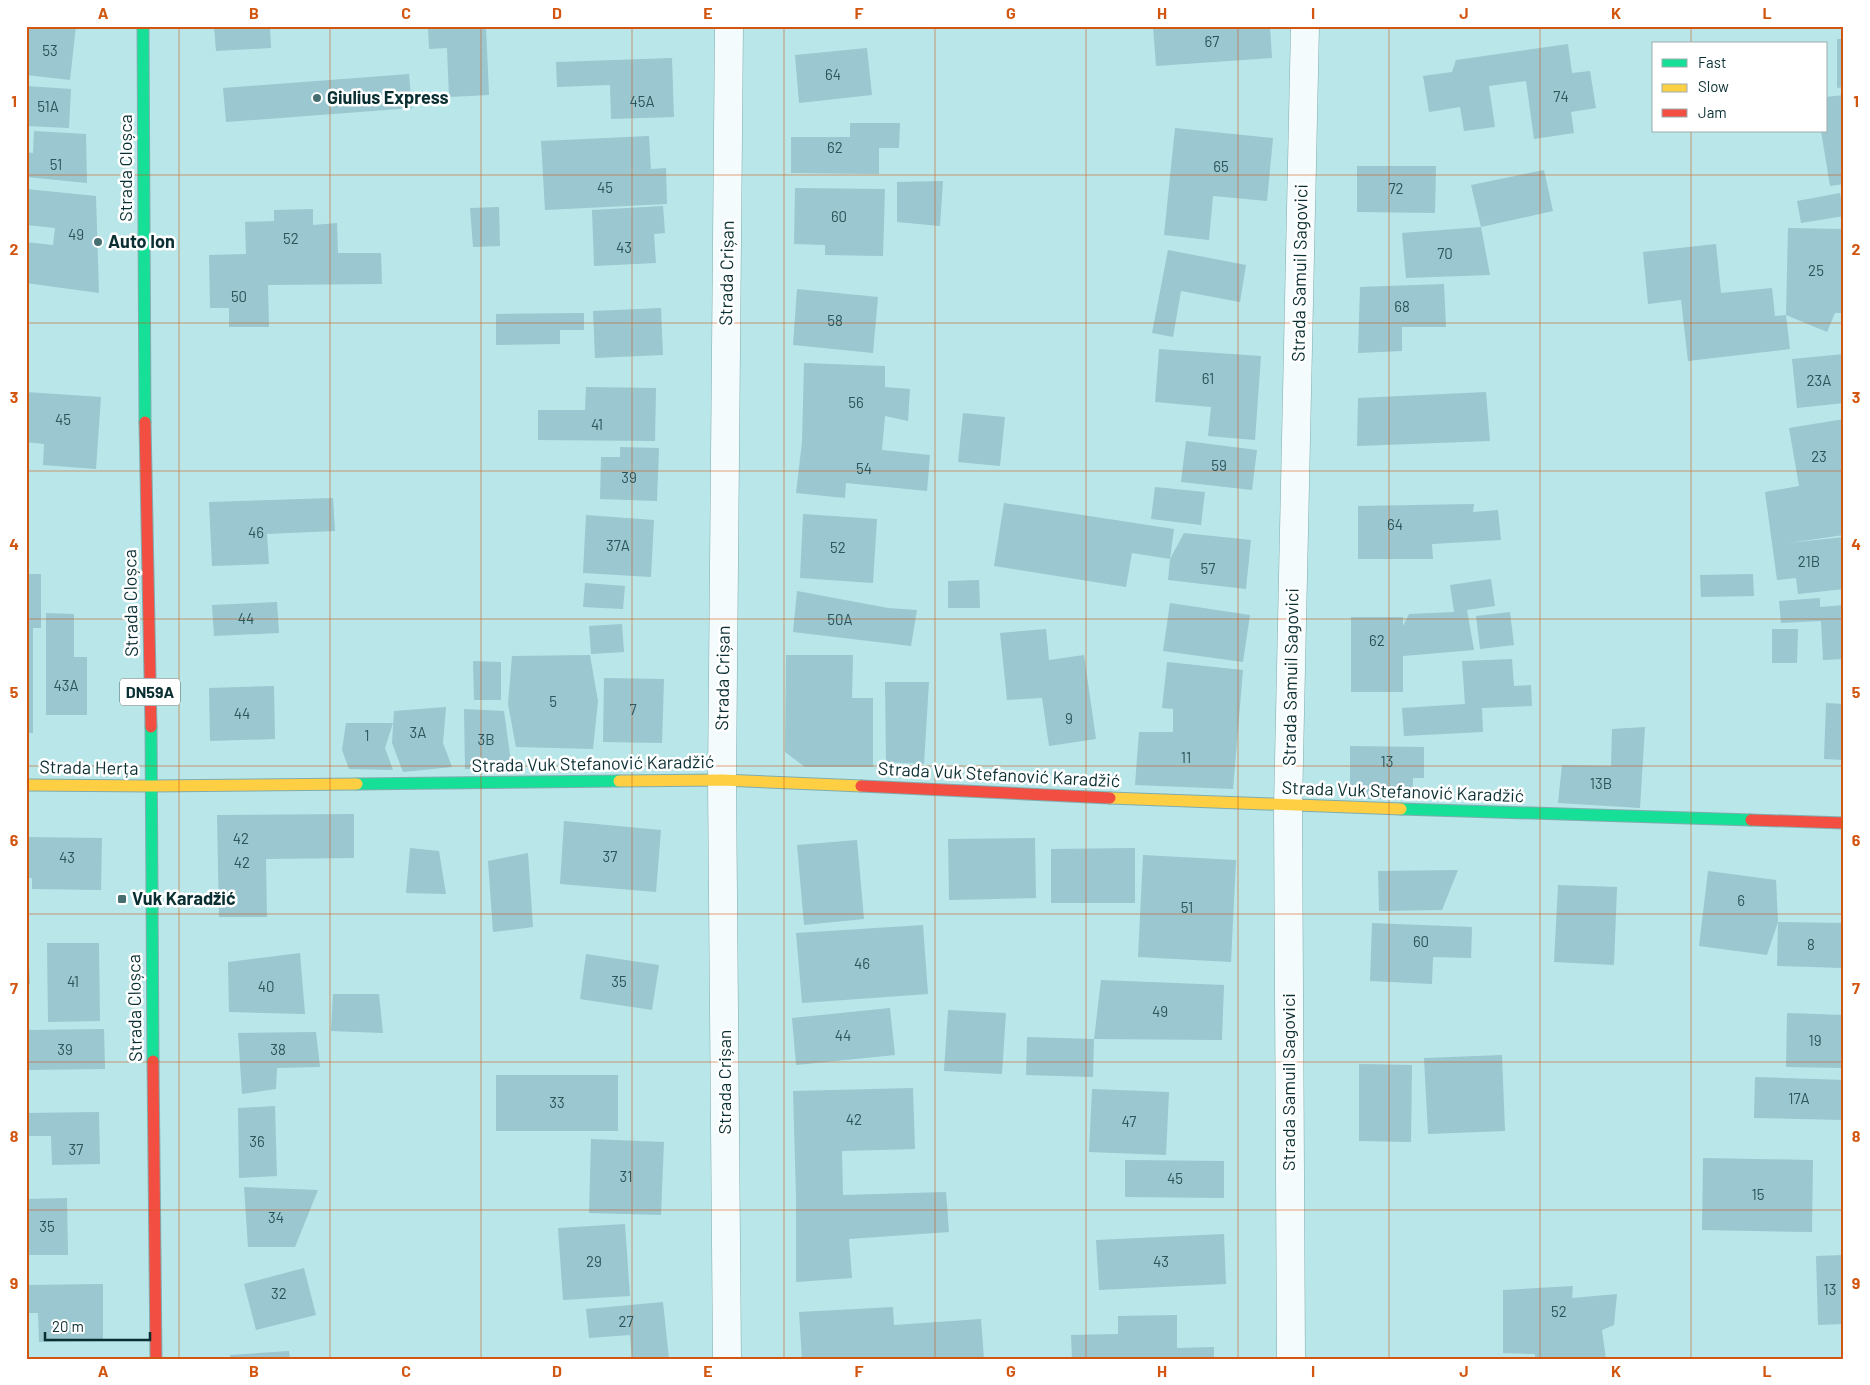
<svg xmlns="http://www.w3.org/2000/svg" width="1870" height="1385" font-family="Barlow,sans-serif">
  <rect width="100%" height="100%" fill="#b8e6e9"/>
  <g fill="#9ac7d0">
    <polygon points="26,26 76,26 70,80 26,75"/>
    <polygon points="214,26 270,26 271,48 216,51"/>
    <polygon points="428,26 486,26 489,95 449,97 447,48 429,49"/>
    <polygon points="1153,26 1270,26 1272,58 1156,66"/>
    <polygon points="1837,39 1844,39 1844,87 1837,88"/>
    <polygon points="1568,44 1572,73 1590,71 1596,108 1571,112 1574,133 1534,139 1526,81 1489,86 1495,127 1464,131 1460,107 1429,112 1423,76 1452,72 1456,60"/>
    <polygon points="867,48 872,95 799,103 795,55"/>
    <polygon points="672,58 674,117 611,119 610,85 557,87 556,62"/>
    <polygon points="409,74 412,108 226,122 223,88"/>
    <polygon points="26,86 71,89 69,128 26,126"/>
    <polygon points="1844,95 1844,184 1830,186 1821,131 1826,131 1826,97"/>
    <polygon points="850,123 900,123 899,148 879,148 879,174 791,173 791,137 850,137"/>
    <polygon points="1175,128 1273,138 1267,201 1213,196 1209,240 1164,235"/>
    <polygon points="34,131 86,134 87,183 26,177 26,152 33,153"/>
    <polygon points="649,136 651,169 666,168 667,204 545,210 541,141"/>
    <polygon points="1357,166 1436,166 1435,213 1357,212"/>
    <polygon points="1544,170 1553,211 1481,227 1471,185"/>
    <polygon points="943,181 940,226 897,222 897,182"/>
    <polygon points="795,188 885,189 883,256 825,255 825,245 794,244"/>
    <polygon points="26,189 96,196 99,293 26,283 26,242 53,245 55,228 26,225"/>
    <polygon points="1840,193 1844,216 1801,223 1797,201"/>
    <polygon points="663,206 665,233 654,234 656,263 594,266 592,210"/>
    <polygon points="499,207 500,246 473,247 470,208"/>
    <polygon points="313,209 313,225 337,223 338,253 381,253 382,284 268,285 269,327 229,327 229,308 210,308 209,255 246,254 245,222 274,221 274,210"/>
    <polygon points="1481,227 1490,275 1406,278 1402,233"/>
    <polygon points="1788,228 1844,229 1844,313 1835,313 1827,332 1786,315"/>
    <polygon points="1716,244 1721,293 1772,288 1775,316 1786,315 1790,349 1688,361 1681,300 1648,304 1643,252"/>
    <polygon points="1168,250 1246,265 1240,302 1181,291 1173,337 1152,333"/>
    <polygon points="1444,284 1446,327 1402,327 1402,351 1358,353 1360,287"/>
    <polygon points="797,289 878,297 873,353 793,345"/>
    <polygon points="661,308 663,355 595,358 593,311"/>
    <polygon points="584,313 584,330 560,330 560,344 496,345 496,314"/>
    <polygon points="1159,349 1261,356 1255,440 1208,436 1211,407 1155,402"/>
    <polygon points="1844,354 1844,403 1797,408 1792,359"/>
    <polygon points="804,363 885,366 885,387 910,389 908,421 885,416 882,450 930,455 927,491 846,483 845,498 796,493 802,442"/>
    <polygon points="586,387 656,388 655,441 538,440 538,410 585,410"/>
    <polygon points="26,392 101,397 96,469 43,465 44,444 26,442"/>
    <polygon points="1486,392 1490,441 1357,446 1358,398"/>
    <polygon points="963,413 1005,417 1000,466 958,462"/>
    <polygon points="1844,419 1844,535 1788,543 1844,537 1844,589 1798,594 1796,578 1777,580 1765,492 1799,486 1789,428"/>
    <polygon points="1186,441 1257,450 1252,490 1181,482"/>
    <polygon points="620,447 659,448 657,501 600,499 601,457 620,457"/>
    <polygon points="1155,487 1205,492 1201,525 1151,519"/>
    <polygon points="333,498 335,531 267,534 269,564 212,566 209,502"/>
    <polygon points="1004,503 1174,529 1170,559 1132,553 1126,587 994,566"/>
    <polygon points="1474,504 1473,512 1498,510 1501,540 1432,544 1433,559 1358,559 1358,506"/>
    <polygon points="803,514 877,519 873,583 800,578"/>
    <polygon points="586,515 654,520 651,577 583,573"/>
    <polygon points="1184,533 1251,540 1246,589 1168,580 1170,559"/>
    <polygon points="26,574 41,574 41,628 33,628 33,733 26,733"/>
    <polygon points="1753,574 1754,596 1701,597 1700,575"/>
    <polygon points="1491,579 1495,606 1467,610 1474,650 1403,656 1403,692 1351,692 1351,617 1403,617 1403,626 1409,614 1454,612 1450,585"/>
    <polygon points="979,580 980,608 948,608 948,581"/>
    <polygon points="585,583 625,586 623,609 583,607"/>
    <polygon points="797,591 888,608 917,610 911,646 793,632"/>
    <polygon points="1820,598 1820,607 1844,605 1844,659 1823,660 1821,621 1781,623 1779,601"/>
    <polygon points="277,602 279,633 214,636 212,605"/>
    <polygon points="1170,603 1250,615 1243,662 1163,651"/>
    <polygon points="1510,612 1514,645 1480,649 1476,616"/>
    <polygon points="46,613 74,614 74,657 87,657 87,715 46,715"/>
    <polygon points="622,624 624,652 591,654 589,626"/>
    <polygon points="1046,629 1049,660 1084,655 1096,739 1049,746 1042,698 1007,700 1000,633"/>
    <polygon points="1772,629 1798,629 1797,663 1772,663"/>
    <polygon points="590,655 598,701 593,749 516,747 508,704 512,656"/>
    <polygon points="786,655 853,655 852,698 873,698 873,767 805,767 785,752"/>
    <polygon points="1512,659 1514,686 1531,685 1532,706 1482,708 1483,732 1404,736 1402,708 1465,704 1462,661"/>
    <polygon points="473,661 501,662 501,700 474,700"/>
    <polygon points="1167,662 1243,670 1233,789 1135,785 1139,732 1173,732 1173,709 1162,708"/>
    <polygon points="604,678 664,679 662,743 603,742"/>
    <polygon points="885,682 929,682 924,764 886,762"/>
    <polygon points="274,686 275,739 210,741 209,688"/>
    <polygon points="1826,703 1844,704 1844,760 1824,759"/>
    <polygon points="446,707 443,743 452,767 403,772 392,743 394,711"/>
    <polygon points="464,709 504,711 512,769 465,769"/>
    <polygon points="346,723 393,723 385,748 393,770 349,769 342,750"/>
    <polygon points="1645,727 1640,808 1558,803 1562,765 1611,766 1612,729"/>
    <polygon points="1350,746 1424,747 1424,778 1413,778 1413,799 1350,799"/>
    <polygon points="354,814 354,858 266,859 267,917 219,917 217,815"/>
    <polygon points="564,821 661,830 656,892 560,884"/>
    <polygon points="26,837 102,838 101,890 32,889 32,878 26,878"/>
    <polygon points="1035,838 1036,898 949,900 948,839"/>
    <polygon points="857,840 864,919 804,925 797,845"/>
    <polygon points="410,848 439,851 446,894 406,893"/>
    <polygon points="1135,848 1135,903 1051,903 1051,849"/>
    <polygon points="528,853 533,927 493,932 488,861"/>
    <polygon points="1143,855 1236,860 1231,962 1138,957"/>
    <polygon points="1458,870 1442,910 1379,911 1378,871"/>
    <polygon points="1708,871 1776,880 1778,922 1767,955 1699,946"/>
    <polygon points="1558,885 1617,887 1614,965 1554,962"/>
    <polygon points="1778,922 1844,923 1844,968 1777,966"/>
    <polygon points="1372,923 1472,927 1471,958 1433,957 1432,984 1370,981"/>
    <polygon points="923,925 928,994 802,1003 796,933"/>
    <polygon points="47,943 99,943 100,1021 48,1022"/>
    <polygon points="300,953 305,1014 229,1012 228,962"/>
    <polygon points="586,954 659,965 652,1010 580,999"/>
    <polygon points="26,964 29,964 30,984 26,984"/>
    <polygon points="1101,980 1224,985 1222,1040 1094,1039"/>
    <polygon points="333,994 379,994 383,1033 331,1031"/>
    <polygon points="890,1008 895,1055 796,1065 792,1018"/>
    <polygon points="948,1010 1006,1013 1002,1074 944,1071"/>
    <polygon points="1787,1013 1844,1015 1844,1068 1786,1067"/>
    <polygon points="104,1029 105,1069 26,1070 26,1030"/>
    <polygon points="316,1032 320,1067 277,1068 276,1089 242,1094 238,1033"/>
    <polygon points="1027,1037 1094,1039 1093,1077 1026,1075"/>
    <polygon points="1502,1055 1505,1131 1428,1134 1424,1058"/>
    <polygon points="1359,1064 1412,1065 1411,1142 1359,1141"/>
    <rect x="496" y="1075" width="122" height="56"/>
    <polygon points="1755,1077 1844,1080 1844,1120 1754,1118"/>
    <polygon points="913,1088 915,1149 842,1151 843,1195 946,1192 949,1232 849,1239 852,1278 796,1282 796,1196 793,1091"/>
    <polygon points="1092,1089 1169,1092 1166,1155 1089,1152"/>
    <polygon points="275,1106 277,1176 239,1178 238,1108"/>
    <polygon points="99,1112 100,1164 52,1165 51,1136 26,1136 26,1113"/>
    <polygon points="591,1139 664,1142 661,1215 589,1213"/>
    <polygon points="1703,1158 1813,1160 1812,1232 1702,1230"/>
    <polygon points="1125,1160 1224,1161 1224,1198 1125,1197"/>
    <polygon points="244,1187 318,1190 295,1247 248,1247"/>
    <polygon points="67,1198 68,1255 26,1255 26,1199"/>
    <polygon points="625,1224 630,1296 563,1300 558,1228"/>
    <polygon points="1224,1234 1226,1284 1099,1290 1096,1240"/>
    <polygon points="1844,1255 1844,1324 1818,1325 1816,1256"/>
    <polygon points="304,1268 316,1315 256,1330 244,1284"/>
    <polygon points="103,1284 103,1341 39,1342 38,1313 26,1313 26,1285"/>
    <polygon points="1573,1286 1572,1298 1617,1294 1614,1325 1602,1330 1606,1359 1535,1359 1535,1354 1503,1353 1503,1290"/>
    <polygon points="663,1302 669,1359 632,1359 630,1335 589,1338 586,1309"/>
    <polygon points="893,1307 894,1325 981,1319 984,1359 802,1359 799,1312"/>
    <polygon points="1177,1315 1177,1348 1214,1347 1214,1359 1072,1359 1071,1335 1118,1334 1118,1316"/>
    <polygon points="289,1351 290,1359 231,1359 230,1355"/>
    <rect x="78" y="1357" width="26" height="2"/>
  </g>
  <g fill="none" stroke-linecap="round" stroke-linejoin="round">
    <g stroke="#80acaf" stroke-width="29">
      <g id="street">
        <polyline points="727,1359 722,780 729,26"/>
        <polyline points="1291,1359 1288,806 1305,26"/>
      </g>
    </g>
    <g stroke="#80acaf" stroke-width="13">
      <g id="fast">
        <polyline points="143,26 145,422"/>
        <polyline points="151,727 153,1061"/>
        <polyline points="357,784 619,781"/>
        <polyline points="1401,809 1751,820"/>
      </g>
    </g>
    <g stroke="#80acaf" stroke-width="13">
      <g id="slow">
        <polyline points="619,781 722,780 861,786"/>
        <polyline points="26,785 152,786 357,784"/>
        <polyline points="1110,798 1401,809"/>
      </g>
    </g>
    <g stroke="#80acaf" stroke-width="13">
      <g id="jam">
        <polyline points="145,422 151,727"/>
        <polyline points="861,786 1110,798"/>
        <polyline points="1751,820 1844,823"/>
        <polyline points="153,1061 156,1359"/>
      </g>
    </g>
    <use href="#street" stroke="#f4fbfc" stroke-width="28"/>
    <use href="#fast" stroke="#16e098" stroke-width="11"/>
    <use href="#slow" stroke="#ffcf43" stroke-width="11"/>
    <use href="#jam" stroke="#f24e42" stroke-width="11"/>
  </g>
  <path fill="none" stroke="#d25510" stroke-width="1" stroke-opacity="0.55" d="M179,26V1359M330,26V1359M481,26V1359M632,26V1359M784,26V1359M935,26V1359M1086,26V1359M1238,26V1359M1389,26V1359M1540,26V1359M1691,26V44M1691,131V1359M26,175H1844M26,323H1844M26,471H1844M26,619H1844M26,766H1844M26,914H1844M26,1062H1844M26,1210H1844"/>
  <g fill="#476f72" stroke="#fff" stroke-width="2">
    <circle cx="317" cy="98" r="5"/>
    <circle cx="98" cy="242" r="5"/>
    <rect x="117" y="894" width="10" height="10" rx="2.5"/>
  </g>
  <g text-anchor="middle" stroke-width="5" stroke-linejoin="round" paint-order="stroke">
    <g font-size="15" fill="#2e555a">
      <text x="1212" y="47">67</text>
      <text x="50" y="56">53</text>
      <text x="833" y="80">64</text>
      <text x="1561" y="102">74</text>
      <text x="642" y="107">45A</text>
      <text x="48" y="112">51A</text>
      <text x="835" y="153">62</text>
      <text x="56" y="170">51</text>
      <text x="1221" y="172">65</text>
      <text x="605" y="193">45</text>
      <text x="1396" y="194">72</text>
      <text x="839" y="222">60</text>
      <text x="76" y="240">49</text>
      <text x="291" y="244">52</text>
      <text x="624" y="253">43</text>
      <text x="1445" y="259">70</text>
      <text x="1816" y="276">25</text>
      <text x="239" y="302">50</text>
      <text x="1402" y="312">68</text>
      <text x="835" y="326">58</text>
      <text x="1208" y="384">61</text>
      <text x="1819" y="386">23A</text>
      <text x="856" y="408">56</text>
      <text x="63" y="425">45</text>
      <text x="597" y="430">41</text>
      <text x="1819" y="462">23</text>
      <text x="1219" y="471">59</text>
      <text x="864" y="474">54</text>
      <text x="629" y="483">39</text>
      <text x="1395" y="530">64</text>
      <text x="256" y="538">46</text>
      <text x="618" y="551">37A</text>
      <text x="838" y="553">52</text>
      <text x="1809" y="567">21B</text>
      <text x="1208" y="574">57</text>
      <text x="246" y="624">44</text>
      <text x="840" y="625">50A</text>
      <text x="1377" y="646">62</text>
      <text x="66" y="691">43A</text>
      <text x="553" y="707">5</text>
      <text x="633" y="715">7</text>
      <text x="242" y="719">44</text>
      <text x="1069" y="724">9</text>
      <text x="418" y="738">3A</text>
      <text x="367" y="741">1</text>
      <text x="486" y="745">3B</text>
      <text x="1186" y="763">11</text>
      <text x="1387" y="767">13</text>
      <text x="1601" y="789">13B</text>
      <text x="241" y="844">42</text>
      <text x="610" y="862">37</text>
      <text x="67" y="863">43</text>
      <text x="242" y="868">42</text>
      <text x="1741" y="906">6</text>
      <text x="1187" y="913">51</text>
      <text x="1421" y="947">60</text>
      <text x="1811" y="950">8</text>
      <text x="862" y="969">46</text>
      <text x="73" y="987">41</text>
      <text x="619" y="987">35</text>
      <text x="266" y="992">40</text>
      <text x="1160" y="1017">49</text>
      <text x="843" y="1041">44</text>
      <text x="1815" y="1046">19</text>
      <text x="65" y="1055">39</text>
      <text x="278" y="1055">38</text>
      <text x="1799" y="1104">17A</text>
      <text x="557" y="1108">33</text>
      <text x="854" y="1125">42</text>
      <text x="1129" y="1127">47</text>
      <text x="257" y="1147">36</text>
      <text x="76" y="1155">37</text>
      <text x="626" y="1182">31</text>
      <text x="1175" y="1184">45</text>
      <text x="1758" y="1200">15</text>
      <text x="276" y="1223">34</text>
      <text x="47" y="1232">35</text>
      <text x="594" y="1267">29</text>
      <text x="1161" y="1267">43</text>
      <text x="1830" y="1295">13</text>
      <text x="279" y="1299">32</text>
      <text x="1559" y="1317">52</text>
      <text x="626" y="1327">27</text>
    </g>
    <rect fill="#fff" stroke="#546d70" stroke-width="1" x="120" y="678.5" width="60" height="27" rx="4"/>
    <g font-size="16" font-weight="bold" fill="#0a2f32">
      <text x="150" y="698">DN59A</text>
    </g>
    <g font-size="18" font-weight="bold" fill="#0a2f32" stroke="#fff" text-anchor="start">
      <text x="327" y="104">Giulius Express</text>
      <text x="108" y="248">Auto Ion</text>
      <text x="132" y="905">Vuk Karadžić</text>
    </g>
    <g font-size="18" fill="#0a2f32" stroke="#fff">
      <text transform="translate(126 168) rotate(-90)" y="6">Strada Cloșca</text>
      <text transform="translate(727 273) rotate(-89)" y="6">Strada Crișan</text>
      <text transform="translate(1300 273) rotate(-89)" y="6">Strada Samuil Sagovici</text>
      <text transform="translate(131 603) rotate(-91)" y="6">Strada Cloșca</text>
      <text transform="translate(1291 677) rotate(-89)" y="6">Strada Samuil Sagovici</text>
      <text transform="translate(723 678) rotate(-89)" y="6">Strada Crișan</text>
      <text transform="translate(593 764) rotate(-1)" y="6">Strada Vuk Stefanović Karadžić</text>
      <text transform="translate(89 768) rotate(1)" y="6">Strada Herța</text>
      <text transform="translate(999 775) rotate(3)" y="6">Strada Vuk Stefanović Karadžić</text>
      <text transform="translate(1403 792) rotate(2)" y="6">Strada Vuk Stefanović Karadžić</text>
      <text transform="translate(135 1008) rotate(-91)" y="6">Strada Cloșca</text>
      <text transform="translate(725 1082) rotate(-90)" y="6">Strada Crișan</text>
      <text transform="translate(1289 1082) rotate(-90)" y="6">Strada Samuil Sagovici</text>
    </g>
  </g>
  <rect width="1870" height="1385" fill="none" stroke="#ffffff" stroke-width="55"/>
  <rect x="1652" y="42" width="175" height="90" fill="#ffffff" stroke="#9dacad"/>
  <rect x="1662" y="59" width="25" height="8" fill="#16e098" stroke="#9dacad"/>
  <text x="1698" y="68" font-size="15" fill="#0a2f32">Fast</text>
  <rect x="1662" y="84" width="25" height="8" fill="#ffcf43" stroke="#9dacad"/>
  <text x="1698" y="92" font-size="15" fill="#0a2f32">Slow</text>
  <rect x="1662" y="109" width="25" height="8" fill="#f24e42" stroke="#9dacad"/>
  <text x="1698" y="118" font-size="15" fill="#0a2f32">Jam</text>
  <path d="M45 1332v8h105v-8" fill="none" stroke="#0a2f32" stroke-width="2.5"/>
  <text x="52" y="1332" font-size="15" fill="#0a2f32" stroke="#ffffff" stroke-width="4" paint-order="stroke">20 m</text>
  <rect x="28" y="28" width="1814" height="1330" fill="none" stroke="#d25510" stroke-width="2"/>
  <g font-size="16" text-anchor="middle" font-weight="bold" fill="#d25510">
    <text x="103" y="19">A</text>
    <text x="254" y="19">B</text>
    <text x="406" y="19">C</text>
    <text x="557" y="19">D</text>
    <text x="708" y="19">E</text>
    <text x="859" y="19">F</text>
    <text x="1011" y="19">G</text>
    <text x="1162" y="19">H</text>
    <text x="1313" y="19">I</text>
    <text x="1464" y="19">J</text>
    <text x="1616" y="19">K</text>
    <text x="1767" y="19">L</text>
    <text x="14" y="107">1</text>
    <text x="1856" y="107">1</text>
    <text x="14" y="255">2</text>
    <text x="1856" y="255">2</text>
    <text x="14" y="403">3</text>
    <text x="1856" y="403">3</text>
    <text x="14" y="550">4</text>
    <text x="1856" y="550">4</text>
    <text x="14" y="698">5</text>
    <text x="1856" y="698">5</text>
    <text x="14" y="846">6</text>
    <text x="1856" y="846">6</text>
    <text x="14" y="994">7</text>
    <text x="1856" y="994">7</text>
    <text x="14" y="1142">8</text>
    <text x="1856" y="1142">8</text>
    <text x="14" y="1289">9</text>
    <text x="1856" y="1289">9</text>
    <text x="103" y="1377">A</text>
    <text x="254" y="1377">B</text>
    <text x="406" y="1377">C</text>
    <text x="557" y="1377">D</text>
    <text x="708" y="1377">E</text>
    <text x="859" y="1377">F</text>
    <text x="1011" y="1377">G</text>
    <text x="1162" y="1377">H</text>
    <text x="1313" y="1377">I</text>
    <text x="1464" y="1377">J</text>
    <text x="1616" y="1377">K</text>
    <text x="1767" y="1377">L</text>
  </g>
</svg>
